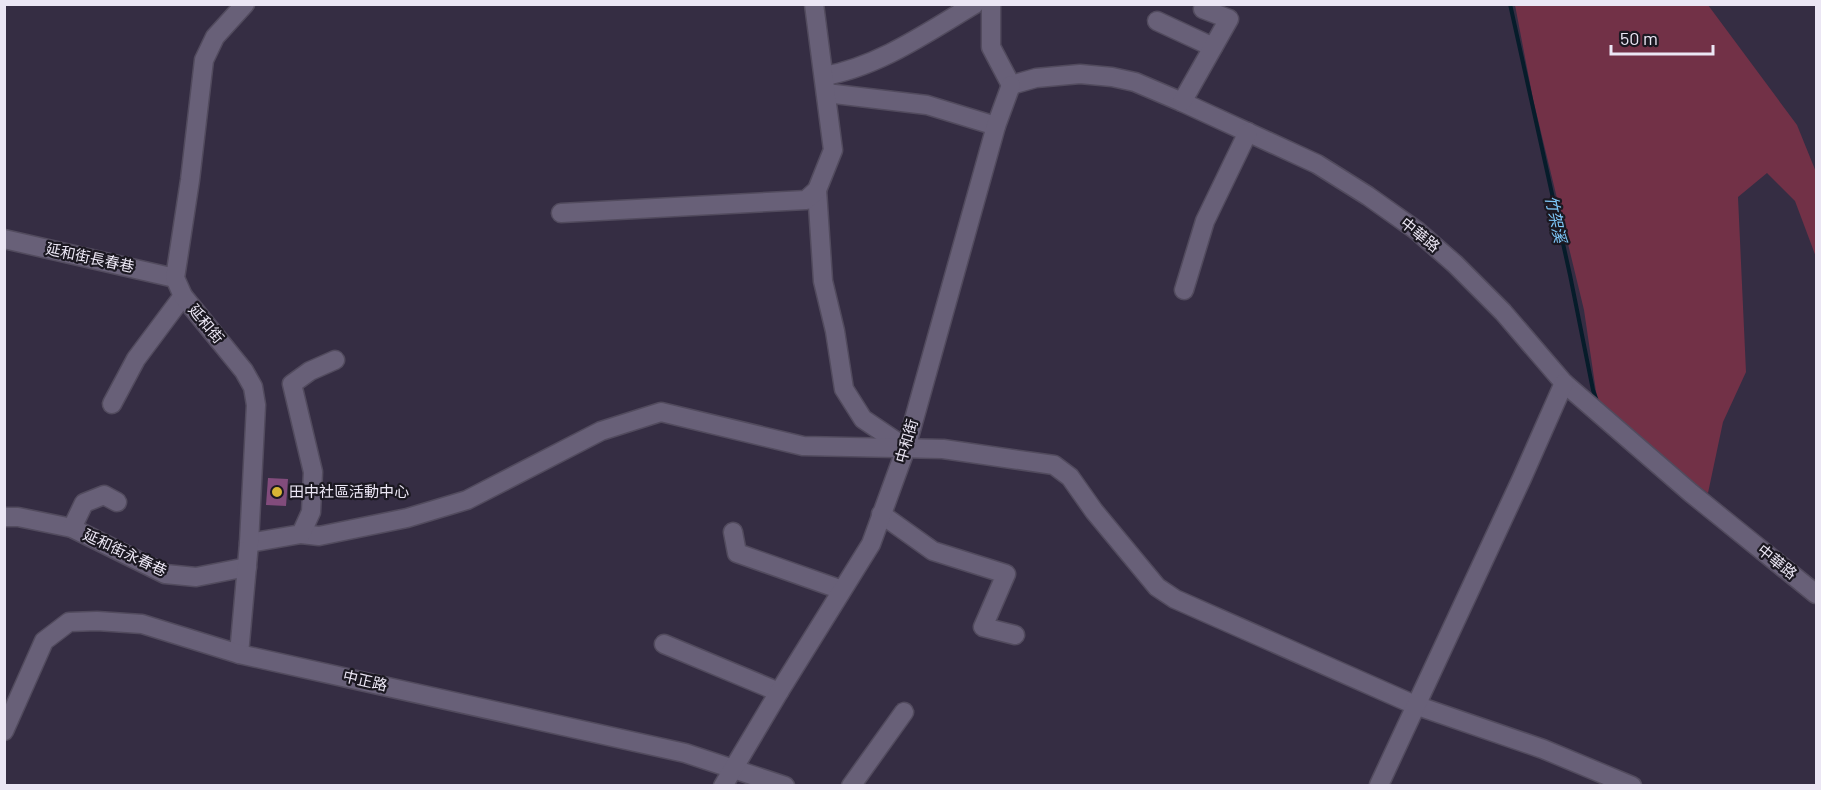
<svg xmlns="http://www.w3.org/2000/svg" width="1821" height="790" font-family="Barlow,'Noto Sans TC',sans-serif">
  <rect width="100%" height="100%" fill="#352d43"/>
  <polygon fill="#723147" points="1515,5 1708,5 1797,125 1816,172 1816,257 1795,201 1767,173 1738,197 1746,372 1723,422 1708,493 1680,473 1598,405 1584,310 1533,99"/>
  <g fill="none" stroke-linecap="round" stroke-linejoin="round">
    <polyline stroke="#061c2a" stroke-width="4" points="1510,4 1570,275 1593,390 1598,404"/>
  </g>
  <polygon fill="#824c7c" points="268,478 288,479 286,506 266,505"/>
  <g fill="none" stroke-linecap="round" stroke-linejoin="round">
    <g stroke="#524b5e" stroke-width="21">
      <g id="minor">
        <polyline points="991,4 991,47 1011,85 1036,78 1080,74 1112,77 1135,82 1182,102 1317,164 1368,196 1416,230 1455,264 1503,312 1564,383 1691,493 1816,594"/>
        <polyline points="1157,21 1213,47"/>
        <path d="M824,76C878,67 928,32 975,4"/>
        <polyline points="826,93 927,105 996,126"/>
        <polyline points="1182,102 1229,19 1203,9 1204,4"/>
        <polyline points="817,190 823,281 835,331 844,389 863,419 906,448"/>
        <polyline points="561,213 806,200 817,190 833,150 814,4"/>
        <polyline points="4,239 175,278"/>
        <polyline points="1184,290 1205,221 1248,132"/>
        <polyline points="112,404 136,359 183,296"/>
        <polyline points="881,514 933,551 1006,574 983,627 1015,635"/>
        <polyline points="4,517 18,517 72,528 165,574 196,577 247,567"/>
        <polyline points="72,528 84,503 104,495 117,502"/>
        <polyline points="733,532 737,553 842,590"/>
        <polyline points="301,534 319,536 407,518 467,500 601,431 661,412 803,446 943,449 1054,465 1070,477 1094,511 1157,587 1175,599 1415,705 1543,749 1632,786"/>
        <polyline points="249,543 301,534 311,512 313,472 292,384 310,371 335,360"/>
        <polyline points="664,644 779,692"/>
        <polyline points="239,654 249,543 256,405 253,387 244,371 183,296 175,278 190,180 204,60 215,37 245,4"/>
        <polyline points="4,731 44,641 69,622 97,621 142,624 239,654 685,753 785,786"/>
        <polyline points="1379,785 1522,478 1564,383"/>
        <polyline points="723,786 779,692 871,544 906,448 996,126 1011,85"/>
        <polyline points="851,786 904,712"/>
      </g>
    </g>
    <use href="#minor" stroke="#686078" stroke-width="18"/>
  </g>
  <circle fill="#d7b434" stroke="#1b1821" stroke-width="2" cx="277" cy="492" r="6"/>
  <g text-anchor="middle" stroke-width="4.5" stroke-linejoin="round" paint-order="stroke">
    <g font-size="15" fill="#ebe6f4" stroke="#1b1821">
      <text transform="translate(1420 235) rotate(39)" y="5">中華路</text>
      <text transform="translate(90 258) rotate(12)" y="5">延和街長春巷</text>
      <text transform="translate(206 324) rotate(50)" y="5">延和街</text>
      <text transform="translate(907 441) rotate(-74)" y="5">中和街</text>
      <text transform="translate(125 553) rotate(25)" y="5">延和街永春巷</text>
      <text transform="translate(1777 562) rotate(39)" y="5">中華路</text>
      <text transform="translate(365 681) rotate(13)" y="5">中正路</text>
    </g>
    <g font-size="15" fill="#ebe6f4" stroke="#1b1821" text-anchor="start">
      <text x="289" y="497">田中社區活動中心</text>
    </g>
    <g font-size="16" font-style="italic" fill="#7fc9fb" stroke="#1b1821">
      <text transform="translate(1556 219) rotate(78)" y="6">竹架溪</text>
    </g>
  </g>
  <rect width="1821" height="790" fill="none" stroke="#ebe6f4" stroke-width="12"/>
  <path d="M1611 45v9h102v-9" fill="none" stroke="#ebe6f4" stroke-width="3"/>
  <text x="1620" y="45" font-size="18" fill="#ebe6f4" stroke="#1b1821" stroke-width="4.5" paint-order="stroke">50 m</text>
</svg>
